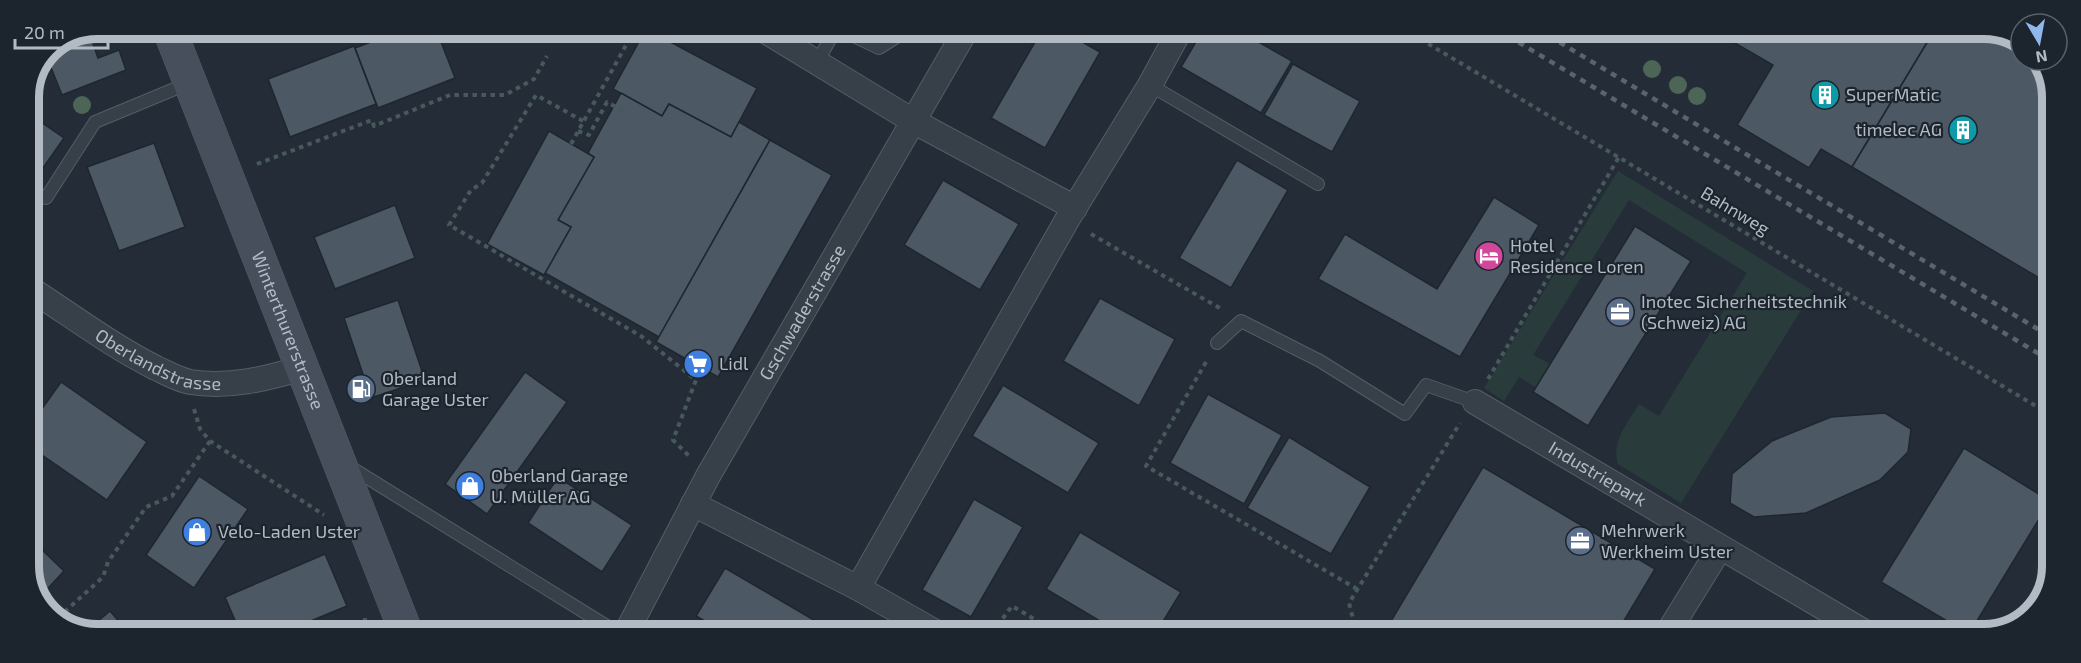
<svg xmlns="http://www.w3.org/2000/svg" width="2081" height="663" font-family="'Exo 2',sans-serif">
  <rect width="100%" height="100%" fill="#242d37"/>
  <path fill="#293c3b" d="M1618,171L1813,291L1681,503L1618,464C1611,441 1628,423 1639,404L1659,416L1747,273L1629,200L1533,355L1550,364L1535,387L1519,377L1504,401L1484,388Z"/>
  <g fill="#4c5863" stroke="#1e262f" stroke-width="1.5">
    <polygon points="405,29 436,29 455,78 378,108 355,48"/>
    <polygon points="646,29 757,88 731,137 669,104 662,116 613,89"/>
    <polygon points="1042,30 1061,30 1100,52 1045,148 991,118"/>
    <polygon points="1203,30 1237,30 1292,61 1261,113 1181,67"/>
    <polygon points="1740,31 1934,31 1852,167 1821,149 1809,168 1737,125 1773,65 1733,42"/>
    <polygon points="1934,31 2002,31 2021,43 2021,60 2039,60 2052,93 2051,274 2046,282 1852,167"/>
    <polygon points="89,32 98,58 119,50 126,70 62,95 46,55 49,48"/>
    <polygon points="354,46 376,104 290,137 268,79"/>
    <polygon points="1293,64 1360,101 1332,152 1264,115"/>
    <polygon points="621,93 662,116 669,104 731,137 739,122 770,140 659,337 545,273 571,227 558,220 594,157 588,153"/>
    <polygon points="29,114 64,138 29,188"/>
    <polygon points="549,131 594,157 558,220 571,227 544,275 487,244"/>
    <polygon points="770,140 832,175 718,377 656,342"/>
    <polygon points="154,143 185,227 119,251 87,167"/>
    <polygon points="1237,160 1288,190 1231,288 1179,258"/>
    <polygon points="943,180 1019,224 980,290 904,245"/>
    <polygon points="1494,197 1539,225 1460,357 1318,279 1345,234 1437,289"/>
    <polygon points="395,205 415,258 335,289 314,237"/>
    <polygon points="1635,226 1691,261 1588,426 1533,392"/>
    <polygon points="1100,298 1175,339 1139,406 1063,361"/>
    <polygon points="398,300 425,380 371,398 344,318"/>
    <polygon points="525,372 567,402 487,514 445,484"/>
    <polygon points="61,382 147,442 107,500 29,446 29,427"/>
    <polygon points="1003,385 1099,443 1068,493 972,436"/>
    <polygon points="1208,394 1282,435 1244,504 1170,463"/>
    <polygon points="1885,413 1911,429 1908,452 1880,480 1806,513 1754,517 1730,503 1732,474 1772,441 1831,417"/>
    <polygon points="1289,437 1370,487 1331,554 1247,508"/>
    <polygon points="1964,448 2050,501 1969,634 1881,582"/>
    <polygon points="1483,467 1655,569 1616,634 1412,634 1391,621"/>
    <polygon points="199,476 248,509 194,588 146,555"/>
    <polygon points="558,477 632,525 602,572 528,523"/>
    <polygon points="974,499 1023,527 971,617 922,590"/>
    <polygon points="1080,532 1181,592 1156,633 1120,633 1046,589"/>
    <polygon points="29,537 36,544 29,551"/>
    <polygon points="36,544 64,571 40,597 29,570 29,551"/>
    <polygon points="325,554 347,606 284,632 240,632 225,597"/>
    <polygon points="725,568 836,633 725,633 696,616"/>
    <polygon points="110,611 128,632 85,632"/>
    <polygon points="1235,625 1249,634 1229,634"/>
  </g>
  <g fill="none" stroke-linecap="round" stroke-linejoin="round">
    <g stroke="#555d66" stroke-width="14">
      <g id="service">
        <polyline points="839,29 879,48 898,36 902,30"/>
        <polyline points="817,62 836,29"/>
        <polyline points="1150,85 1318,184"/>
        <polyline points="46,198 95,122 189,83"/>
        <polyline points="1217,343 1241,321 1320,361 1405,414 1426,385 1475,402"/>
        <polyline points="350,467 618,633"/>
      </g>
    </g>
    <g stroke="#555d66" stroke-width="26">
      <g id="minor">
        <polyline points="762,29 913,121 1075,208"/>
        <path id="s1" d="M29,288C71,315 112,346 156,368C167,373 179,380 190,382C229,388 266,379 302,368"/>
        <path id="s2" d="M1475,402L1868,634"/>
        <polyline points="693,504 858,588 937,633"/>
        <polyline points="858,588 1067,220 1150,85 1180,30"/>
        <path id="s3" d="M626,633L708,476L966,30"/>
        <polyline points="1667,634 1720,548"/>
      </g>
    </g>
    <g stroke="#555d66" stroke-width="34">
      <g id="secondary">
        <path id="s4" d="M169,29L406,632"/>
      </g>
    </g>
    <g stroke="#47595a" stroke-width="4" stroke-dasharray="4.5 4.5" stroke-linecap="butt">
      <polyline points="1405,30 2051,415"/>
      <polyline points="583,121 536,95 482,183 471,190 449,225 641,336 696,380 673,440 689,456"/>
      <polyline points="578,131 589,135 607,102 627,113"/>
      <polyline points="571,144 635,29"/>
      <polyline points="257,164 372,120 374,126 450,95 505,95 534,79 547,56"/>
      <polyline points="1091,234 1223,310"/>
      <polyline points="1206,362 1146,466 1357,589"/>
      <polyline points="1488,379 1619,157"/>
      <polyline points="194,409 200,429 210,441 324,515"/>
      <polyline points="58,618 103,577 108,562 146,507 172,496 210,441"/>
      <polyline points="365,618 365,632"/>
      <polyline points="992,633 1012,606 1058,633"/>
      <polyline points="1357,634 1349,603 1460,423"/>
    </g>
    <use href="#service" stroke="#373f48" stroke-width="12"/>
    <use href="#minor" stroke="#373f48" stroke-width="24"/>
    <use href="#secondary" stroke="#464f5b" stroke-width="33"/>
    <g stroke="#5a636f" stroke-width="4.5" stroke-dasharray="6 6" stroke-linecap="butt">
      <polyline points="1498,30 2051,361"/>
      <polyline points="1539,30 2051,337"/>
    </g>
  </g>
  <g fill="#4c6557">
    <circle cx="1652" cy="69" r="9"/>
    <circle cx="1678" cy="85" r="9"/>
    <circle cx="1697" cy="96" r="9"/>
    <circle cx="82" cy="105" r="9"/>
  </g>
  <defs>
    <g id="building-disc" transform="scale(1.5)"><circle r="9.5" fill="#0f9aa8" stroke="#1c242d"/><path d="M-4-6H4V6H1V3H-1V6H-4ZM-2.5-4.3h1.7v1.8h-1.7ZM.8-4.3h1.7v1.8H.8ZM-2.5-1h1.7V.8h-1.7ZM.8-1h1.7V.8H.8Z" fill="#fff"/></g>
    <g id="hotel-disc" transform="scale(1.5)"><circle r="9.5" fill="#d1479c" stroke="#1c242d"/><path d="M-6-4.5h1.5V1H6V5H4.5V3h-9V5H-6ZM-4 0a1.8 1.8 0 1 1 3.6 0ZM.5 0V-2.5h3Q6-2.5 6 0Z" fill="#fff"/></g>
    <g id="office-disc" transform="scale(1.5)"><circle r="9.5" fill="#5c6f8a" stroke="#1c242d"/><path d="M-6-3h4V-5.5h4V-3h4V5H-6ZM-1-4.5V-3h2v-1.5ZM-6 0V1H6V0Z" fill="#fff"/></g>
    <g id="supermarket-disc" transform="scale(1.5)"><circle r="9.5" fill="#3f7fe0" stroke="#1c242d"/><path d="M-6-5.5h2.5l.6 2H6L4.5 2H-2.5L-4.4-4H-6ZM-1.5 3.2a1.3 1.3 0 1 0 .1 0ZM3 3.2a1.3 1.3 0 1 0 .1 0Z" fill="#fff"/></g>
    <g id="fuel-disc" transform="scale(1.5)"><circle r="9.5" fill="#5c6f8a" stroke="#1c242d"/><path d="M-5.5-6h7V0h2V4h1.3V-2.5L3-4.5l.8-.8L6-3V5H2.5V1h-1V6h-7ZM-4.2-4.7v3.2H.2V-4.7Z" fill="#fff"/></g>
    <g id="shop-disc" transform="scale(1.5)"><circle r="9.5" fill="#3f7fe0" stroke="#1c242d"/><path d="M-5-2.5h2.3a2.7 3.5 0 0 1 5.4 0H5L5.5 6h-11ZM-1.5-2.5h3a1.5 2.3 0 0 0-3 0Z" fill="#fff"/></g>
  </defs>
  <g fill-rule="evenodd">
    <use href="#building-disc" x="1825" y="95"/>
    <use href="#building-disc" x="1963" y="130"/>
    <use href="#hotel-disc" x="1489" y="256"/>
    <use href="#office-disc" x="1620" y="312"/>
    <use href="#supermarket-disc" x="698" y="364"/>
    <use href="#fuel-disc" x="361" y="389"/>
    <use href="#shop-disc" x="470" y="486"/>
    <use href="#shop-disc" x="197" y="532"/>
    <use href="#office-disc" x="1580" y="541"/>
  </g>
  <g text-anchor="middle" stroke-width="4.5" stroke-linejoin="round" paint-order="stroke">
    <g font-size="18" fill="#b2bac4" stroke="#1c242d" text-anchor="start">
      <text x="1846" y="101">SuperMatic</text>
      <text x="1942" y="136" text-anchor="end">timelec AG</text>
      <text x="1510" y="252">Hotel<tspan x="1510" dy="21">Residence Loren</tspan></text>
      <text x="1641" y="308">Inotec Sicherheitstechnik<tspan x="1641" dy="21">(Schweiz) AG</tspan></text>
      <text x="719" y="370">Lidl</text>
      <text x="382" y="385">Oberland<tspan x="382" dy="21">Garage Uster</tspan></text>
      <text x="491" y="482">Oberland Garage<tspan x="491" dy="21">U. Müller AG</tspan></text>
      <text x="1601" y="537">Mehrwerk<tspan x="1601" dy="21">Werkheim Uster</tspan></text>
      <text x="218" y="538">Velo-Laden Uster</text>
    </g>
    <g font-size="18" fill="#b2bac4" stroke="#1c242d">
      <text transform="translate(1735 211) rotate(31)" y="6">Bahnweg</text>
      <text dy="6" stroke="none"><textPath href="#s3" startOffset="366">Gschwaderstrasse</textPath></text>
      <text dy="6" stroke="none"><textPath href="#s4" startOffset="324">Winterthurerstrasse</textPath></text>
      <text dy="6" stroke="none"><textPath href="#s1" startOffset="150">Oberlandstrasse</textPath></text>
      <text dy="6" stroke="none"><textPath href="#s2" startOffset="142">Industriepark</textPath></text>
    </g>
  </g>
  <path d="M0 0H2081V663H0ZM97 39H1984A58 58 0 0 1 2042 97V566A58 58 0 0 1 1984 624H97A58 58 0 0 1 39 566V97A58 58 0 0 1 97 39Z" fill="#1c242d" fill-rule="evenodd"/>
  <path fill="none" stroke="#b2bac4" stroke-width="8" d="M97 39H1984A58 58 0 0 1 2042 97V566A58 58 0 0 1 1984 624H97A58 58 0 0 1 39 566V97A58 58 0 0 1 97 39Z"/>
  <g transform="translate(2039 42) rotate(170)"><circle r="28" fill="#1c242d" stroke="#586069" stroke-width="1.5"/>
  <path d="M0-4.5L10 22L0 15L-10 22Z" fill="#8fb8ed"/>
  <text y="-9" font-size="16" font-weight="bold" text-anchor="middle" fill="#b2bac4">N</text>
  </g>
  <path d="M15 39v9h93v-9" fill="none" stroke="#b2bac4" stroke-width="3"/>
  <text x="24" y="39" font-size="18" fill="#b2bac4" stroke="#1c242d" stroke-width="4.5" paint-order="stroke">20 m</text>
</svg>
